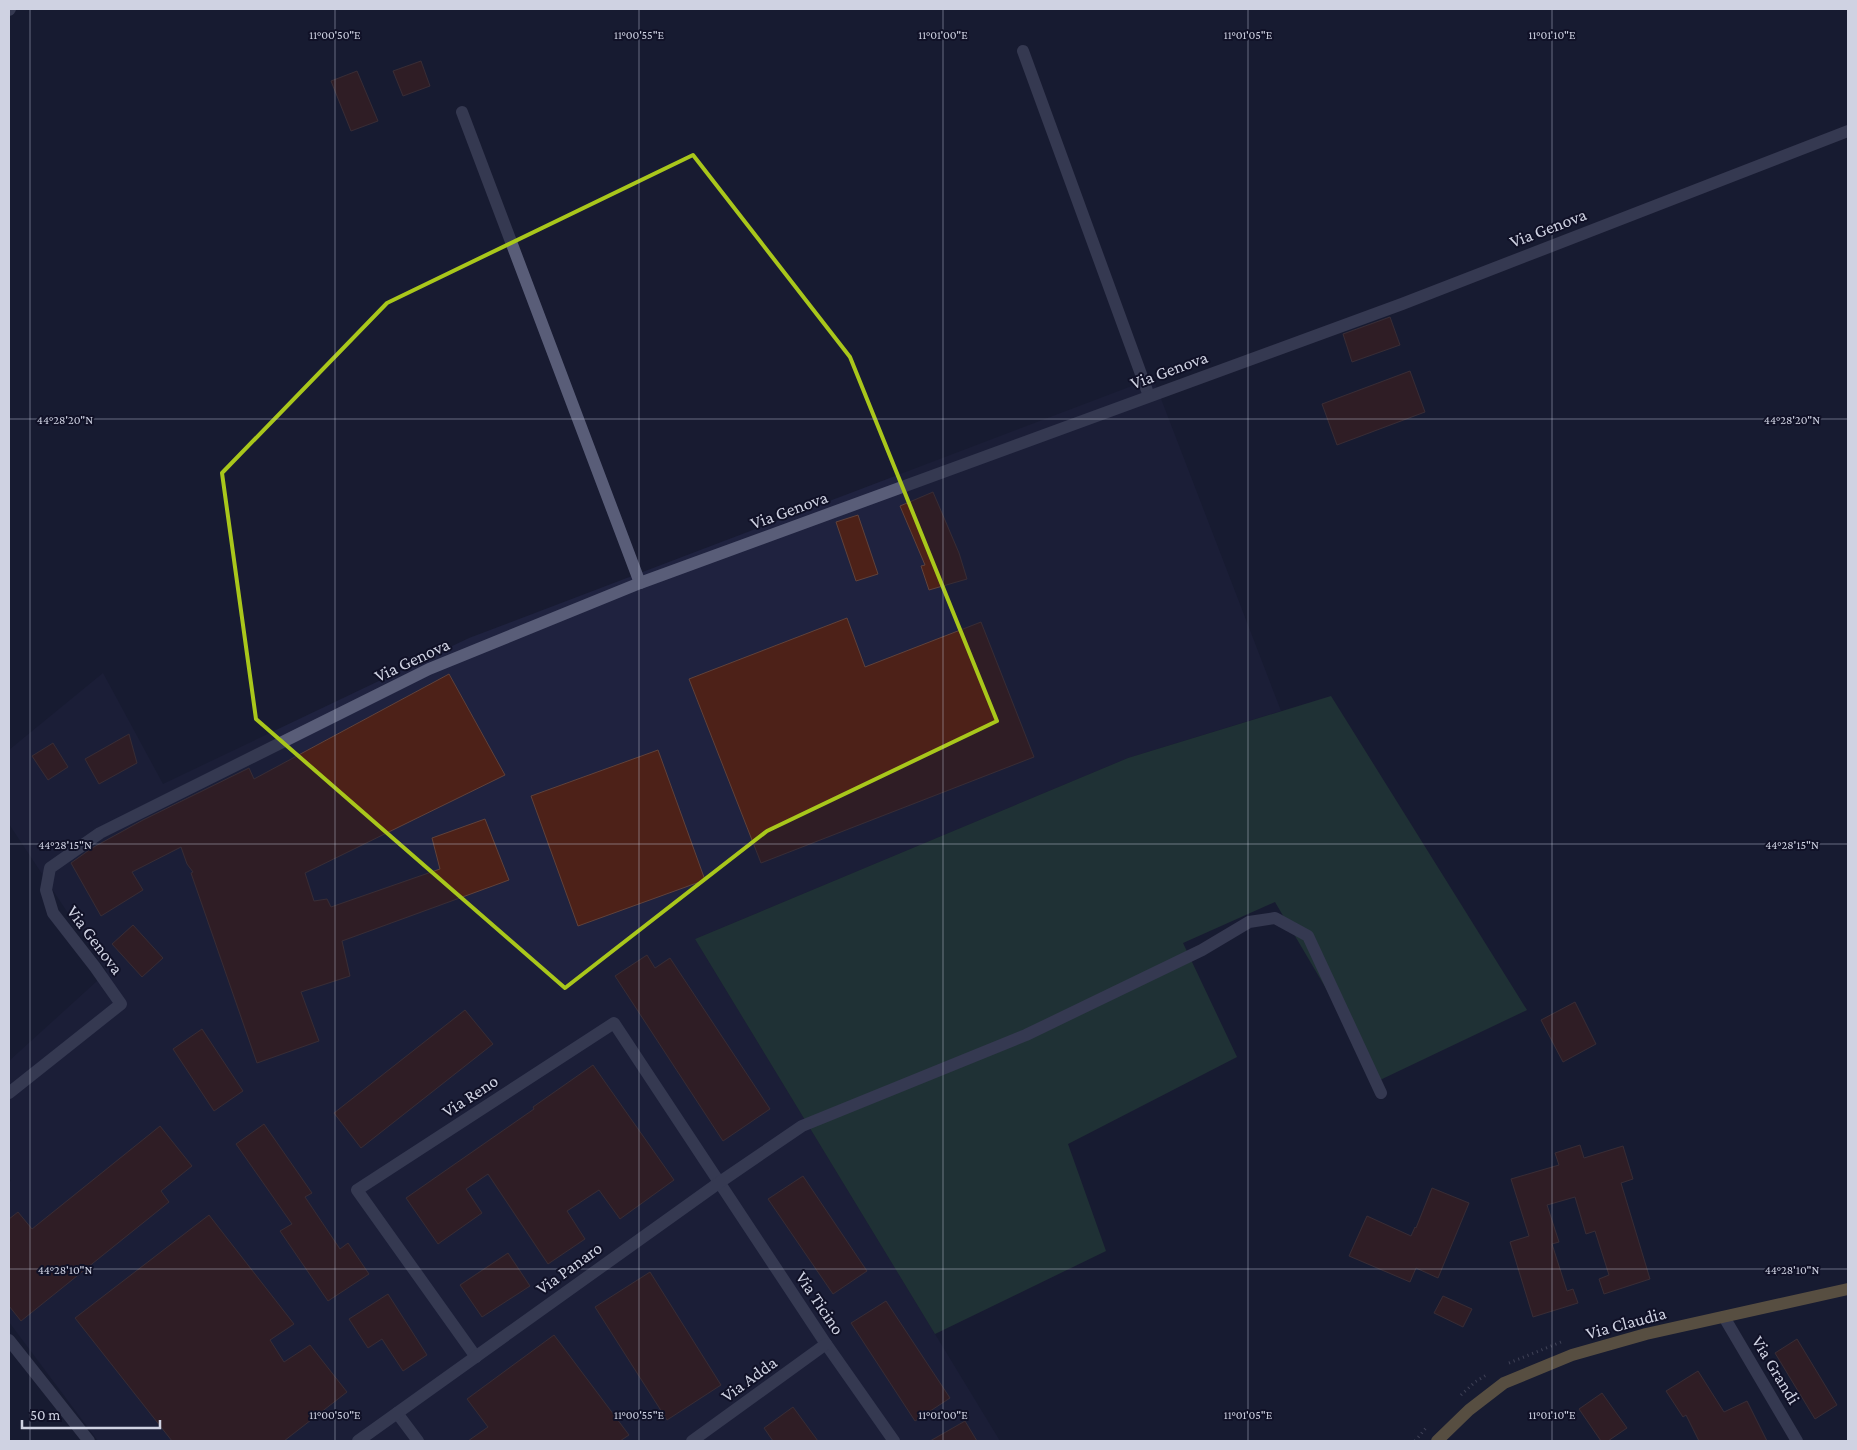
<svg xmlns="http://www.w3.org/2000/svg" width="1857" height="1450" font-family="'Crimson Pro',serif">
  <rect width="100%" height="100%" fill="#181b31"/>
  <polygon fill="#1f223f" points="1153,378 1281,711 1128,758 695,939 1000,1441 98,1441 9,1322 9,1182 11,1181 9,1178 9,1061 107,972 9,824 9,750 103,673 163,784 469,638"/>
  <polygon fill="#294c3a" points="1331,696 1527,1010 1380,1080 1275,902 1183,943 1237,1057 1068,1144 1106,1251 935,1334 695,939 1128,758"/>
  <g fill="#4d2118" stroke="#60423b">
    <polygon points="421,61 430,86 403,96 393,71"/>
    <polygon points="357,71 378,121 351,131 331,81"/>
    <polygon points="1390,317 1400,345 1352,362 1343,334"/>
    <polygon points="1410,371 1425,412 1337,445 1322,404"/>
    <polygon points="933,492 959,553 967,579 929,590 921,566 925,565 900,506"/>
    <polygon points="858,515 878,574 856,581 836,522"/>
    <polygon points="847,618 865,667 981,622 1034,757 761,863 689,679"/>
    <polygon points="449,674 505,775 305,873 314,901 327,899 331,907 440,869 432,838 485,819 509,880 342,941 350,976 301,992 319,1041 257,1063 191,873 193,872 187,864 181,847 132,872 143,890 101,916 71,863 92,848 143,820 249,768 254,779"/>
    <polygon points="129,734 137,763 99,784 85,759"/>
    <polygon points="53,743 68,767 48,780 32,756"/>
    <polygon points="658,750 705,880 578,926 531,796"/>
    <polygon points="133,925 163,958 142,977 112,944"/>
    <polygon points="647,955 655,968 670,958 770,1109 723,1141 615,976"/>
    <polygon points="1575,1002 1596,1044 1563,1062 1541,1020"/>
    <polygon points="465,1010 493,1044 361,1148 334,1113"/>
    <polygon points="202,1029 243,1091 214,1111 173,1049"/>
    <polygon points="593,1065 674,1180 620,1219 599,1190 567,1211 585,1239 548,1264 488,1174 466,1189 482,1213 438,1244 406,1198 534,1109 533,1107"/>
    <polygon points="264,1124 312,1193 305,1197 340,1249 348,1243 369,1274 328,1301 280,1231 292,1224 236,1144"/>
    <polygon points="160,1126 192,1166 161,1191 169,1202 21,1321 9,1306 9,1219 18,1212 32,1229"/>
    <polygon points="1580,1145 1584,1158 1623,1146 1633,1179 1621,1183 1650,1279 1604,1294 1599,1279 1609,1275 1595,1231 1586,1234 1575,1197 1547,1205 1559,1242 1552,1244 1567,1291 1573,1289 1578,1303 1533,1317 1510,1242 1529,1236 1511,1179 1559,1165 1555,1153"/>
    <polygon points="803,1176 867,1271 833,1294 768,1199"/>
    <polygon points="1432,1188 1469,1203 1438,1278 1416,1268 1410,1282 1349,1256 1367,1216 1411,1236 1415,1227 1416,1228"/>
    <polygon points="209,1215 294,1324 270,1340 284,1362 310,1345 347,1392 284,1441 172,1441 75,1318"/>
    <polygon points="508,1253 530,1286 482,1317 460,1285"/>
    <polygon points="650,1272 721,1385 667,1420 595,1307"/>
    <polygon points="388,1294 427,1355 403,1371 382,1339 368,1348 349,1319"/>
    <polygon points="1443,1296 1472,1309 1463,1327 1434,1313"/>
    <polygon points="886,1301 950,1398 915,1421 851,1323"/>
    <polygon points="554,1335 629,1435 620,1441 468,1441 488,1427 467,1399"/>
    <polygon points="1797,1339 1837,1405 1815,1419 1775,1353"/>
    <polygon points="1698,1371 1724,1412 1747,1401 1767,1441 1699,1441 1686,1415 1683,1417 1666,1391"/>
    <polygon points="1602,1393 1627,1428 1608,1441 1601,1441 1579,1409"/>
    <polygon points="793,1407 818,1441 773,1441 764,1428"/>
    <polygon points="965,1421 977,1441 930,1441"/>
  </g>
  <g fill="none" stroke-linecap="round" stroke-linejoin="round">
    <g stroke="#6e7184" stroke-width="3" stroke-dasharray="1 4" stroke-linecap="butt">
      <polyline points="1509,1363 1561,1342"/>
      <polyline points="1461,1395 1475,1382 1488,1374"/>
      <polyline points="1415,1441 1426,1428"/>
    </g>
    <g stroke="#595d78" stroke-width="12">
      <polyline points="9,10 10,9"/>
      <polyline points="1023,51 1149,396"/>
      <polyline points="462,112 640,583"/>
      <polyline points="9,1093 121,1004 95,967 53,913 46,890 50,868 100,833 429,669 640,583 1402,304 1848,131"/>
      <polyline points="1724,1317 1797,1441"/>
      <polyline points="9,1340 89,1441"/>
      <polyline points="476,1357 357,1190 614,1023 826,1344 894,1441"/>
      <polyline points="397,1413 418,1441"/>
      <polyline points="358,1441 720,1182 802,1126 1026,1035 1202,950 1249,922 1275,918 1308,936 1381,1093"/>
      <polyline points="692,1441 826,1344"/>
    </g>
    <polyline stroke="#a58d55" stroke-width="12" points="1437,1441 1469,1410 1504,1383 1572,1355 1646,1334 1848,1289"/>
  </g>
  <path d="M0 0H1857V1450H0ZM693,155L850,357L997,721L767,831L565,988L256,719L222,473L387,303Z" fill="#181b31" fill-opacity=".55" fill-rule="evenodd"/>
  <path fill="none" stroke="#a9c71b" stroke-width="4" stroke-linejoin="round" d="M693,155L850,357L997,721L767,831L565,988L256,719L222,473L387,303Z"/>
  <path fill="none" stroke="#cfd2e2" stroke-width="1" stroke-opacity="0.45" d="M30,9V1441M335,9V1441M639,9V1441M943,9V1441M1248,9V1441M1552,9V1441M9,419H1848M9,844H1848M9,1269H1848"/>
  <g text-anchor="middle" stroke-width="4" stroke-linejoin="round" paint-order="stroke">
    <g font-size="18" fill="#cfd2e2" stroke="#101127">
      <text transform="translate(1548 228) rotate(-21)" y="6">Via Genova</text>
      <text transform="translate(1169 370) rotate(-20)" y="6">Via Genova</text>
      <text transform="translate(789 510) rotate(-20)" y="6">Via Genova</text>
      <text transform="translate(412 660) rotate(-25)" y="6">Via Genova</text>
      <text transform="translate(95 940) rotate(53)" y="6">Via Genova</text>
      <text transform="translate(470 1096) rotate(-33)" y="6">Via Reno</text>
      <text transform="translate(569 1268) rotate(-36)" y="6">Via Panaro</text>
      <text transform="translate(820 1303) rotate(56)" y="6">Via Ticino</text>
      <text transform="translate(1626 1323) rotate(-15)" y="6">Via Claudia</text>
      <text transform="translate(1776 1370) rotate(59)" y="6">Via Grandi</text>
      <text transform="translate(749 1379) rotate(-36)" y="6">Via Adda</text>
    </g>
  </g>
  <g font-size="12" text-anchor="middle" fill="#cfd2e2" stroke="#101127" stroke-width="4" stroke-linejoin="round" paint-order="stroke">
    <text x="335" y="39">11°00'50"E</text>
    <text x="639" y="39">11°00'55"E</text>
    <text x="943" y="39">11°01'00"E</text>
    <text x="1248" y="39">11°01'05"E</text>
    <text x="1552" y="39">11°01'10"E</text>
    <text x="65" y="424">44°28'20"N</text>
    <text x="1792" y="424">44°28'20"N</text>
    <text x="65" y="849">44°28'15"N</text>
    <text x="1792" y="849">44°28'15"N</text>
    <text x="65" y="1274">44°28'10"N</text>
    <text x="1792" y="1274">44°28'10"N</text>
    <text x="335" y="1419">11°00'50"E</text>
    <text x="639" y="1419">11°00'55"E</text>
    <text x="943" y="1419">11°01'00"E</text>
    <text x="1248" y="1419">11°01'05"E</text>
    <text x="1552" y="1419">11°01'10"E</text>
  </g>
  <rect width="1857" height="1450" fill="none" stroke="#cfd2e2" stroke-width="20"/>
  <path d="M22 1420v8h138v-8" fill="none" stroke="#cfd2e2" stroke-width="2.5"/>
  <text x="30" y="1420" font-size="15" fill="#cfd2e2" stroke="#101127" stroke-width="4" paint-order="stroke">50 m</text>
</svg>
